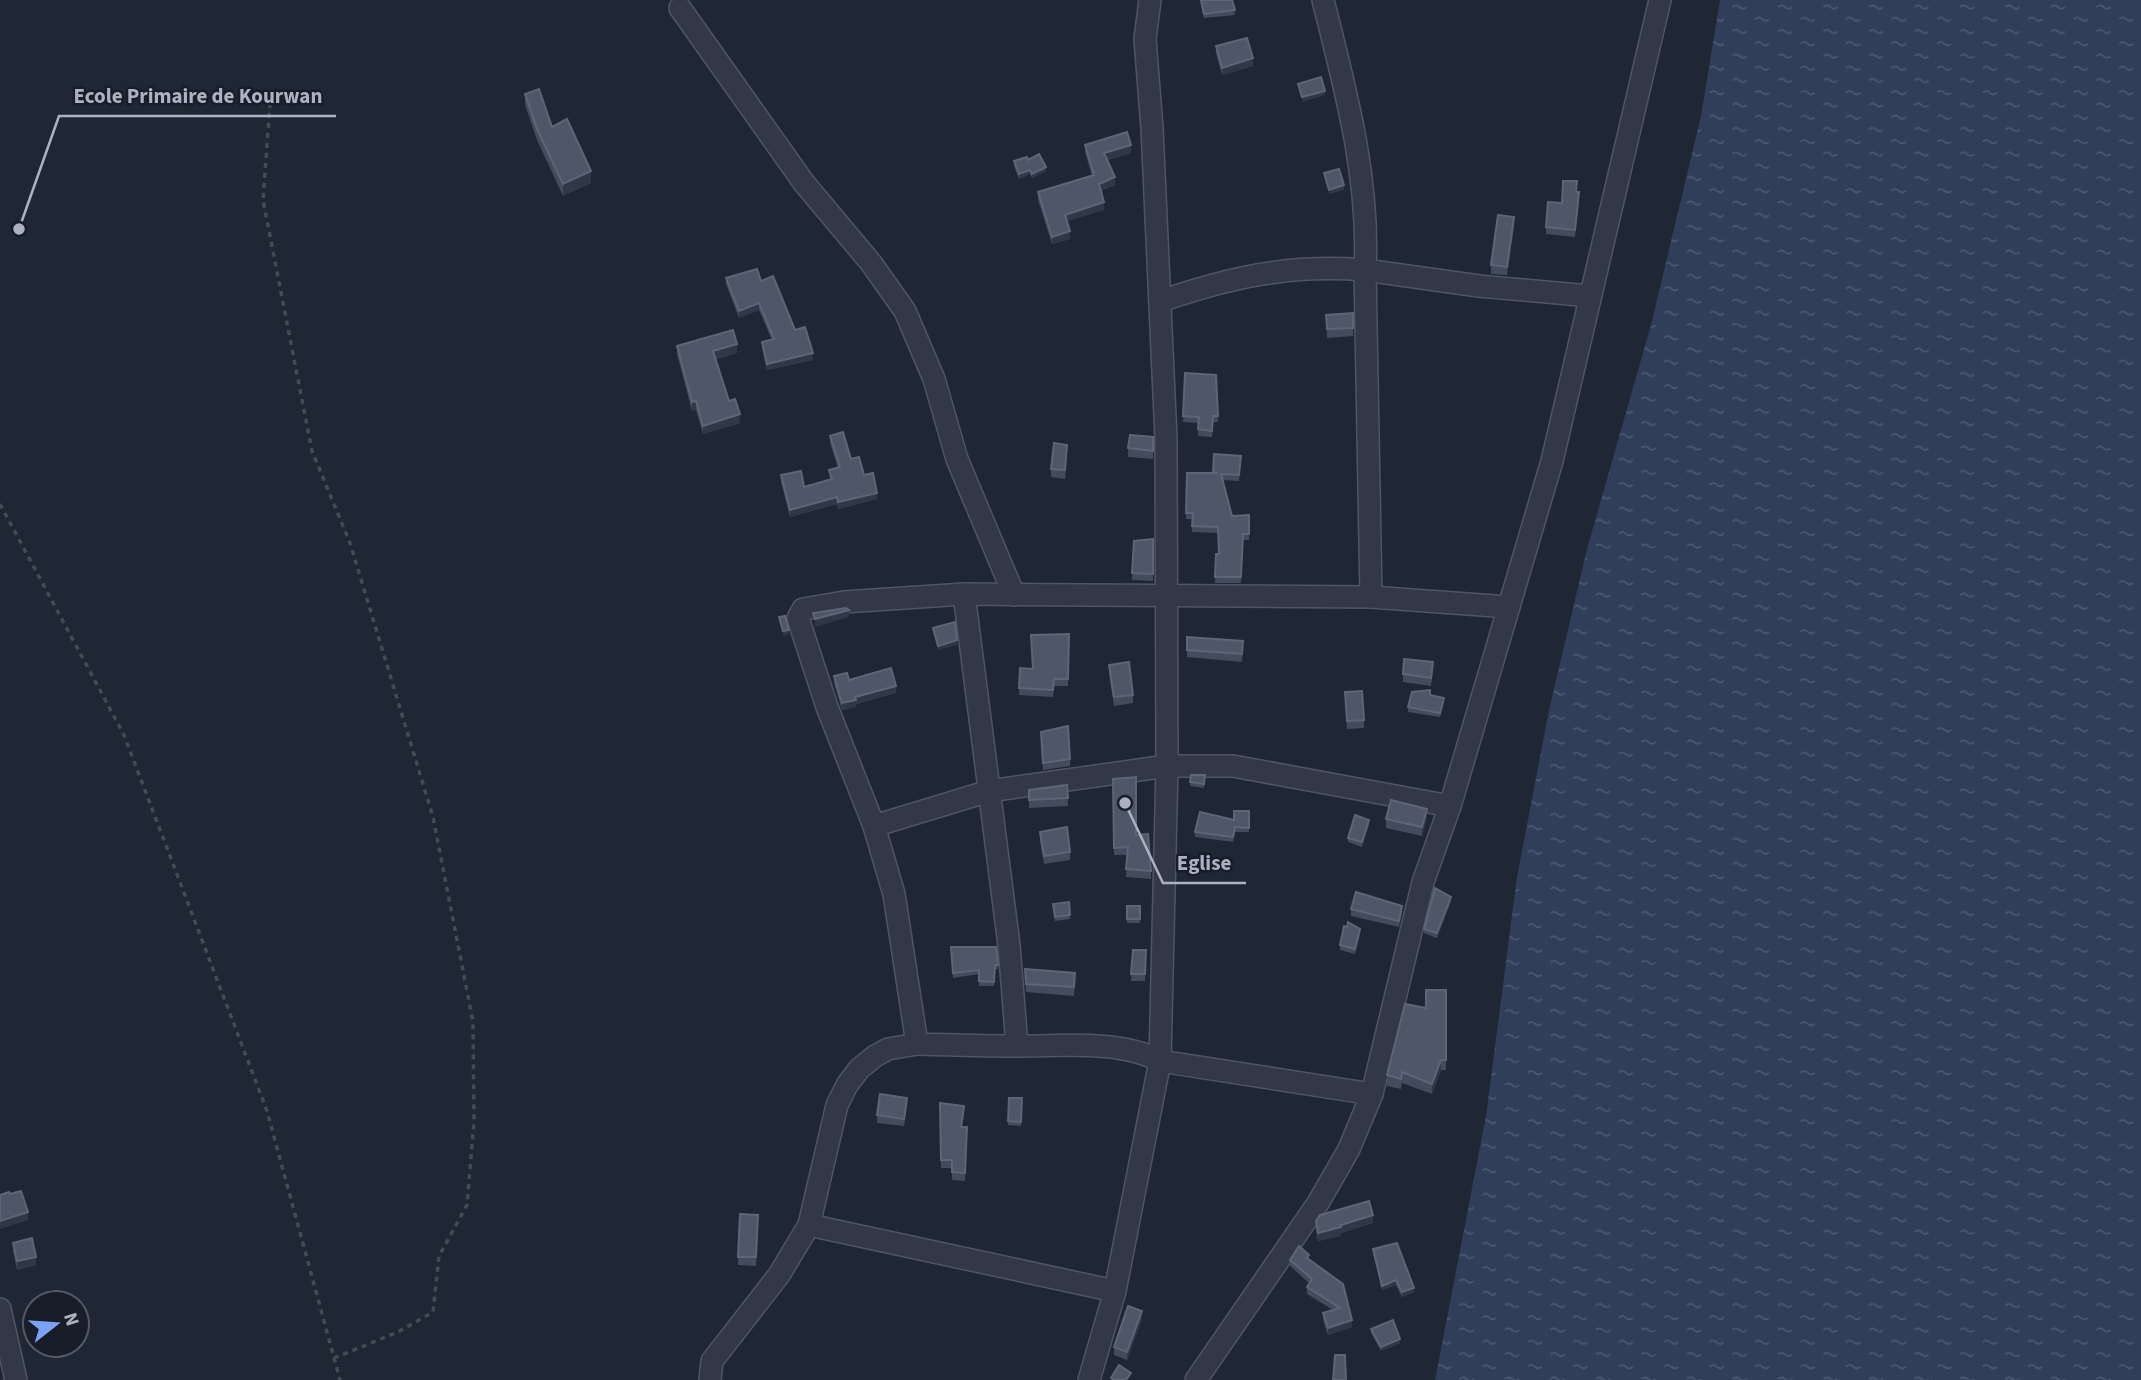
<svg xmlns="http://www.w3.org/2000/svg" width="2141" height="1380" font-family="'Source Sans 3',sans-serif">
  <defs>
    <pattern id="water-ripples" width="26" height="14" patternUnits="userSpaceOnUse" patternTransform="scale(1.75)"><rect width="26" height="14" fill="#303e5a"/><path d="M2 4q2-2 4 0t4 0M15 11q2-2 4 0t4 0" fill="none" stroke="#4b5870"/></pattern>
  </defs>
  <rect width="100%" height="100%" fill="#1f2634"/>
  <polygon fill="url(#water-ripples)" points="1720,0 2141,0 2141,1380 1435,1380 1486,1116 1517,877 1549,710 1587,549 1651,325 1701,116"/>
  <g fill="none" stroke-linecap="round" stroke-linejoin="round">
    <g stroke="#505563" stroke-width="24">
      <g id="minor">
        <polyline points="680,8 804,183 871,263 905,311 934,379 957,459 1014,595"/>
        <path d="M1161,301C1231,277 1290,264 1365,270C1370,178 1345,88 1323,0"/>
        <polyline points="964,594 1009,945 1017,1046"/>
        <polyline points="1371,597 1365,270 1479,286 1590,296"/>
        <polyline points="874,826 989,791 1167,766 1233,766 1450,806"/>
        <path d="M1372,1094L1160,1061C1122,1040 1063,1046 1020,1046C986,1046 951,1045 917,1044L894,894L874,826L827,707L798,618L803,609L844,602L964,594L1371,597L1509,607"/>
        <polyline points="809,1225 1115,1291"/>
        <polyline points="0,1309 16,1380"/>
        <polyline points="710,1380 712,1361 779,1275 809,1225 837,1105 847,1085 859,1069 875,1056 888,1049 917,1044"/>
        <polyline points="1089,1380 1115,1291 1160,1061 1167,766 1166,439 1152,128 1145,39 1150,0"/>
        <polyline points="1196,1380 1318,1203 1349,1149 1372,1094 1423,882 1450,806 1552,461 1660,0"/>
      </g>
    </g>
    <g stroke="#3e4f53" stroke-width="3.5" stroke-dasharray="5 5" stroke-linecap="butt">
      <polyline points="270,103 263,200 312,451 350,543 433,817 473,1022 474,1121 467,1205 439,1256 433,1312 398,1332 334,1358"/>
      <polyline points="0,504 124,735 267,1111 340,1380"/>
    </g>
    <use href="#minor" stroke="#323845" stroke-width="21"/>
  </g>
  <g fill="#434c5d">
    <polygon points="1200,0 1232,0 1235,15 1204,18"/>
    <polygon points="1216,46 1253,66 1222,75 1216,53"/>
    <polygon points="525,94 552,127 591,183 563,196 537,140 525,105"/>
    <polygon points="1085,145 1131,153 1107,160 1115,185 1101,191 1104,210 1067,221 1070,239 1052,244 1038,200 1038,192 1092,176 1085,152"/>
    <polygon points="1028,160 1046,171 1032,178 1030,174 1019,179 1014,166 1014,161"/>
    <polygon points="1576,192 1579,199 1575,237 1546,234 1546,227 1562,203"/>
    <polygon points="1514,226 1507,275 1491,274 1491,265"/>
    <polygon points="726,278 761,281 795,330 813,360 767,370 762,348 762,342 772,340 759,310 739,318 726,284"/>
    <polygon points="1353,313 1353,336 1327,338 1326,315"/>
    <polygon points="677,346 737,353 716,359 729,401 740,423 703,434 696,410 692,411 677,354"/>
    <polygon points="1185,373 1216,375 1218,422 1213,422 1212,437 1198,436 1198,423 1183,422"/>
    <polygon points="830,436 864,475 877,499 838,509 837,504 790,517 781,482 781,475 804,487 830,480 829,470 838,468 830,443"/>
    <polygon points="1153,437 1153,459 1128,457 1128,448"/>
    <polygon points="1067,453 1065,479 1051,477 1051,469"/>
    <polygon points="1241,456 1239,481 1223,480 1232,516 1249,515 1249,540 1243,540 1241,583 1215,583 1216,554 1219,554 1218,533 1192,532 1192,519 1186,519 1187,473 1213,473"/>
    <polygon points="1153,539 1153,581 1132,580 1134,541"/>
    <polygon points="1069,634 1068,686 1054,686 1053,697 1019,695 1020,668 1032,669"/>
    <polygon points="1187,637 1243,648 1242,662 1187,657"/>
    <polygon points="1109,665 1133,695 1133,703 1114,706 1109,673"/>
    <polygon points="1433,670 1431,686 1403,682 1403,674"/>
    <polygon points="834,676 849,680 896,693 856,704 856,707 842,710 834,683"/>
    <polygon points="1345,692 1364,720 1364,728 1347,729"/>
    <polygon points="1430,694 1444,702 1440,717 1408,712 1408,707"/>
    <polygon points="1041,740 1070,759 1070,766 1043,770"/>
    <polygon points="1191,775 1205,779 1204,788 1190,786"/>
    <polygon points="1113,779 1151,871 1151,879 1126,877 1127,855 1114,855"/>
    <polygon points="1067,785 1068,806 1029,808 1029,790"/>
    <polygon points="1249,811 1249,832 1235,832 1233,842 1195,837 1195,832 1234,820"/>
    <polygon points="1427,818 1422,836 1386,828 1386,819"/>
    <polygon points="1369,824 1362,847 1348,842 1348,838"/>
    <polygon points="1040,832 1070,852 1070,860 1044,864 1040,840"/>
    <polygon points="1451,901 1437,938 1424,933 1424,929"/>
    <polygon points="1053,904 1070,915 1070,919 1055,921"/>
    <rect x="1127" y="906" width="13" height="17"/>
    <polygon points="1351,909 1402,913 1399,927 1351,916"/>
    <polygon points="1360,934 1355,954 1340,950 1340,945"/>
    <polygon points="951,947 996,947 998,969 995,969 994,986 979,986 979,974 953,978"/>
    <polygon points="1133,950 1146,950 1145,981 1131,981"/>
    <polygon points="1025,969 1075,981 1074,996 1026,992"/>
    <polygon points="1446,990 1446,1070 1441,1070 1432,1094 1402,1083 1401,1089 1387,1086 1387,1075 1426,1008"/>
    <polygon points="1009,1098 1022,1098 1021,1126 1008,1125"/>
    <polygon points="940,1103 964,1114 962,1127 967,1127 965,1181 952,1180 952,1168 941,1168"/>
    <polygon points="907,1106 904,1126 877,1123 877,1115"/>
    <polygon points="740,1214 758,1215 756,1266 738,1265"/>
    <polygon points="1316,1221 1373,1223 1341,1233 1341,1236 1318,1241 1316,1230"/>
    <polygon points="13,1243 36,1265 17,1270 13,1251"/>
    <polygon points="1373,1249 1414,1292 1402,1297 1396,1285 1382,1290 1373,1253"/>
    <polygon points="1290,1260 1309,1260 1352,1327 1328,1335 1323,1320 1323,1313 1333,1310 1307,1294 1307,1287 1309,1283 1290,1266"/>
    <polygon points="1142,1319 1127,1360 1114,1355 1114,1347"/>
    <polygon points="1371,1329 1400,1343 1381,1351 1371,1333"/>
  </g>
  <g fill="#303848">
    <polygon points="1253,58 1253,66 1222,75 1222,68"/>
    <polygon points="1325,91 1325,95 1302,102 1302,97"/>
    <polygon points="1131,145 1131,153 1104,160 1104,153"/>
    <polygon points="1046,167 1046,171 1032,178 1032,174"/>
    <polygon points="1030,170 1030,174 1019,179 1019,174"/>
    <polygon points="591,171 591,183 563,196 563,184"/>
    <polygon points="1115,177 1115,185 1099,192 1099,184"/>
    <polygon points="1344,185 1344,190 1329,194 1329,190"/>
    <polygon points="1104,202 1104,210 1065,222 1065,215"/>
    <polygon points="1514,217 1514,226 1507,275 1507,267"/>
    <polygon points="1070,231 1070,239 1052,244 1052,237"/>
    <polygon points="759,303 759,310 739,318 739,311"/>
    <polygon points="737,344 737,353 713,359 713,351"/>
    <polygon points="813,353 813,360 767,370 767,364"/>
    <polygon points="696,401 696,410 692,411 692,402"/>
    <polygon points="740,414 740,423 703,434 703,426"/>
    <polygon points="877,493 877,499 838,509 838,502"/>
    <polygon points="837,497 837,504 790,517 790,510"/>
    <polygon points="849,610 849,617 815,627 815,619"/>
    <polygon points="789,630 789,634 783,636 783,631"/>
    <polygon points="957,640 957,645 938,650 938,646"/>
    <polygon points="896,686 896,693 856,704 856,707 842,710 842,703 855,697"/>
    <polygon points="1427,809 1427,818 1422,836 1422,827"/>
    <polygon points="1369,820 1369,824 1362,847 1362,842"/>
    <polygon points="1451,897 1451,901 1437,938 1437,933"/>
    <polygon points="1402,906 1402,913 1399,927 1399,921"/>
    <polygon points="1441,1060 1441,1070 1432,1094 1432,1084"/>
    <polygon points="28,1212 28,1220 0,1229 0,1221"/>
    <polygon points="1373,1215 1373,1223 1341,1233 1341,1236 1318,1241 1318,1233"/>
    <polygon points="36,1257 36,1265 17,1270 17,1261"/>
    <polygon points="1396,1280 1396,1285 1382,1290 1382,1286"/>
    <polygon points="1414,1288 1414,1292 1402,1297 1402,1292"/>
    <polygon points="1142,1311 1142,1319 1127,1360 1127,1352"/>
    <polygon points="1352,1320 1352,1327 1328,1335 1328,1328"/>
    <polygon points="1400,1339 1400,1343 1381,1351 1381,1347"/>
  </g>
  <g fill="#4e5768" stroke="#5d6576" stroke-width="2">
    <polygon points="1201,0 1232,0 1235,10 1204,14"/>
    <polygon points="1247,38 1253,58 1222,68 1216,46"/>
    <polygon points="1321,77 1325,91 1302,97 1298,84"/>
    <polygon points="539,89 552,127 567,119 591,171 563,184 537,129 525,94"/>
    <polygon points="1127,132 1131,145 1104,153 1115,177 1099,184 1104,202 1065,215 1070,231 1052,237 1038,192 1094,175 1085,145"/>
    <polygon points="1039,154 1046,167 1032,174 1030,170 1019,174 1014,161 1027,157 1028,160"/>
    <polygon points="1339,169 1344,185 1329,190 1324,173"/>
    <polygon points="1563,181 1577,181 1576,192 1579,192 1575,230 1546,227 1548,202 1562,203"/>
    <polygon points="1498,215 1514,217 1507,267 1491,265"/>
    <polygon points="757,269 761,281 773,276 795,330 805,327 813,353 767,364 762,342 774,339 759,303 739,311 726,278"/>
    <polygon points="1353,313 1353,328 1327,329 1326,315"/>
    <polygon points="733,330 737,344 713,351 729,401 735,399 740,414 703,426 696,401 692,402 677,346"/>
    <polygon points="1185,373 1216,375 1218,416 1213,416 1212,431 1198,429 1199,417 1183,416"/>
    <polygon points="843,432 851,459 859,457 864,475 873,473 877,493 838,502 837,497 790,510 781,475 801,471 804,487 832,479 829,470 840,467 830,436"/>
    <polygon points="1130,435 1153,437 1153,451 1128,448"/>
    <polygon points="1054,443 1067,445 1065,470 1051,469"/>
    <polygon points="1214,454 1241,456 1239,475 1221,474 1232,516 1249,515 1249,534 1243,534 1241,577 1215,577 1216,554 1219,554 1218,527 1192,526 1193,513 1186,513 1187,473 1218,473 1213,473"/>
    <polygon points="1153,539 1153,574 1132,573 1134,541"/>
    <polygon points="846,608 849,610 815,619 813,613"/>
    <polygon points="785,616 789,630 783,631 779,617"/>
    <polygon points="955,622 957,640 938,646 933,628"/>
    <polygon points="1069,634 1068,679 1054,679 1053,690 1019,688 1020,668 1033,669 1031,635"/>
    <polygon points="1187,637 1243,641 1242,654 1187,650"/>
    <polygon points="1404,659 1433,662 1431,678 1403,674"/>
    <polygon points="1129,662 1133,695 1114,697 1109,665"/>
    <polygon points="891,668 896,686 855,697 856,700 842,703 834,676 847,673 849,680"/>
    <polygon points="1430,690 1430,695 1444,698 1440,713 1408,707 1412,692"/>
    <polygon points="1362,691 1364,720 1347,721 1345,692"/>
    <polygon points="1068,726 1070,759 1043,763 1041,732"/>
    <polygon points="1191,775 1205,775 1204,784 1190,782"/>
    <polygon points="1136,777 1136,835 1148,834 1151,871 1126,869 1128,847 1114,848 1113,779"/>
    <polygon points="1067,785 1068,798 1029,800 1029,790"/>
    <polygon points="1391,800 1427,809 1422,827 1386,819"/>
    <polygon points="1234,811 1249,811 1249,828 1235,827 1233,837 1195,832 1200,812 1234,820"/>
    <polygon points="1355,815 1369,820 1362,842 1348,838"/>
    <polygon points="1067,827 1070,852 1044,856 1040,832"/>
    <polygon points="1435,888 1451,897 1437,933 1424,929"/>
    <polygon points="1356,892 1402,906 1399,921 1351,909"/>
    <polygon points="1069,902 1070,915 1055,917 1053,904"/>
    <rect x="1127" y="906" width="13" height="13"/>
    <polygon points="1348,922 1360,929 1355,949 1340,945 1344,926 1347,927"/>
    <polygon points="951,947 996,947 998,965 995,965 994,982 979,981 979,970 953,973"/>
    <polygon points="1133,950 1146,950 1145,974 1131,974"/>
    <polygon points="1025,969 1075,973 1074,987 1026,984"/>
    <polygon points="1426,990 1446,990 1446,1060 1441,1060 1432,1084 1402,1072 1401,1079 1387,1075 1405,1004 1426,1008"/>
    <polygon points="880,1094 907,1098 904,1119 877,1115"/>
    <polygon points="1009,1098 1022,1098 1021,1122 1008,1121"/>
    <polygon points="940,1103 964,1106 961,1127 967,1127 965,1173 952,1172 952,1160 941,1160"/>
    <polygon points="21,1191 28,1212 0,1221 0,1195 9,1192 10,1194"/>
    <polygon points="1369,1201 1373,1215 1341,1225 1341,1227 1318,1233 1316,1221 1320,1215"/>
    <polygon points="740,1214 758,1215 756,1257 738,1257"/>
    <polygon points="32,1238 36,1257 17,1261 13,1243"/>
    <polygon points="1397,1243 1414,1288 1402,1292 1396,1280 1382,1286 1373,1249"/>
    <polygon points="1299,1246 1309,1255 1307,1258 1343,1284 1352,1320 1328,1328 1323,1313 1340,1308 1307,1287 1312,1279 1290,1260"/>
    <polygon points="1128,1306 1142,1311 1127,1352 1114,1347"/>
    <polygon points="1393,1320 1400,1339 1381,1347 1371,1329"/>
    <polygon points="1335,1355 1345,1355 1346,1380 1333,1380"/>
    <polygon points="1119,1365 1131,1373 1126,1380 1115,1380 1111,1378"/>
  </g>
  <path fill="none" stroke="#acb2c2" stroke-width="2.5" d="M19 229L59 116H336M1125 803L1163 883H1246"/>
  <g fill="#acb2c2" stroke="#181d29" stroke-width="2.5">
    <circle cx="19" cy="229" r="7"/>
    <circle cx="1125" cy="803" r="7"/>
  </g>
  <g font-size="21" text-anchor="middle" font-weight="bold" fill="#acb2c2" stroke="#181d29" stroke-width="5" stroke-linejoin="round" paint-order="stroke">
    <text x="198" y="103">Ecole Primaire de Kourwan</text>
    <text x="1204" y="870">Eglise</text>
  </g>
  <g transform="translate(56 1324) rotate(73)"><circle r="33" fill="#181d29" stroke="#535966" stroke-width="2"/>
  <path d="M0-5L12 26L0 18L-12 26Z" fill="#7da1f5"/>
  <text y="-10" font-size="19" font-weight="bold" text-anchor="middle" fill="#acb2c2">N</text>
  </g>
</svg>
